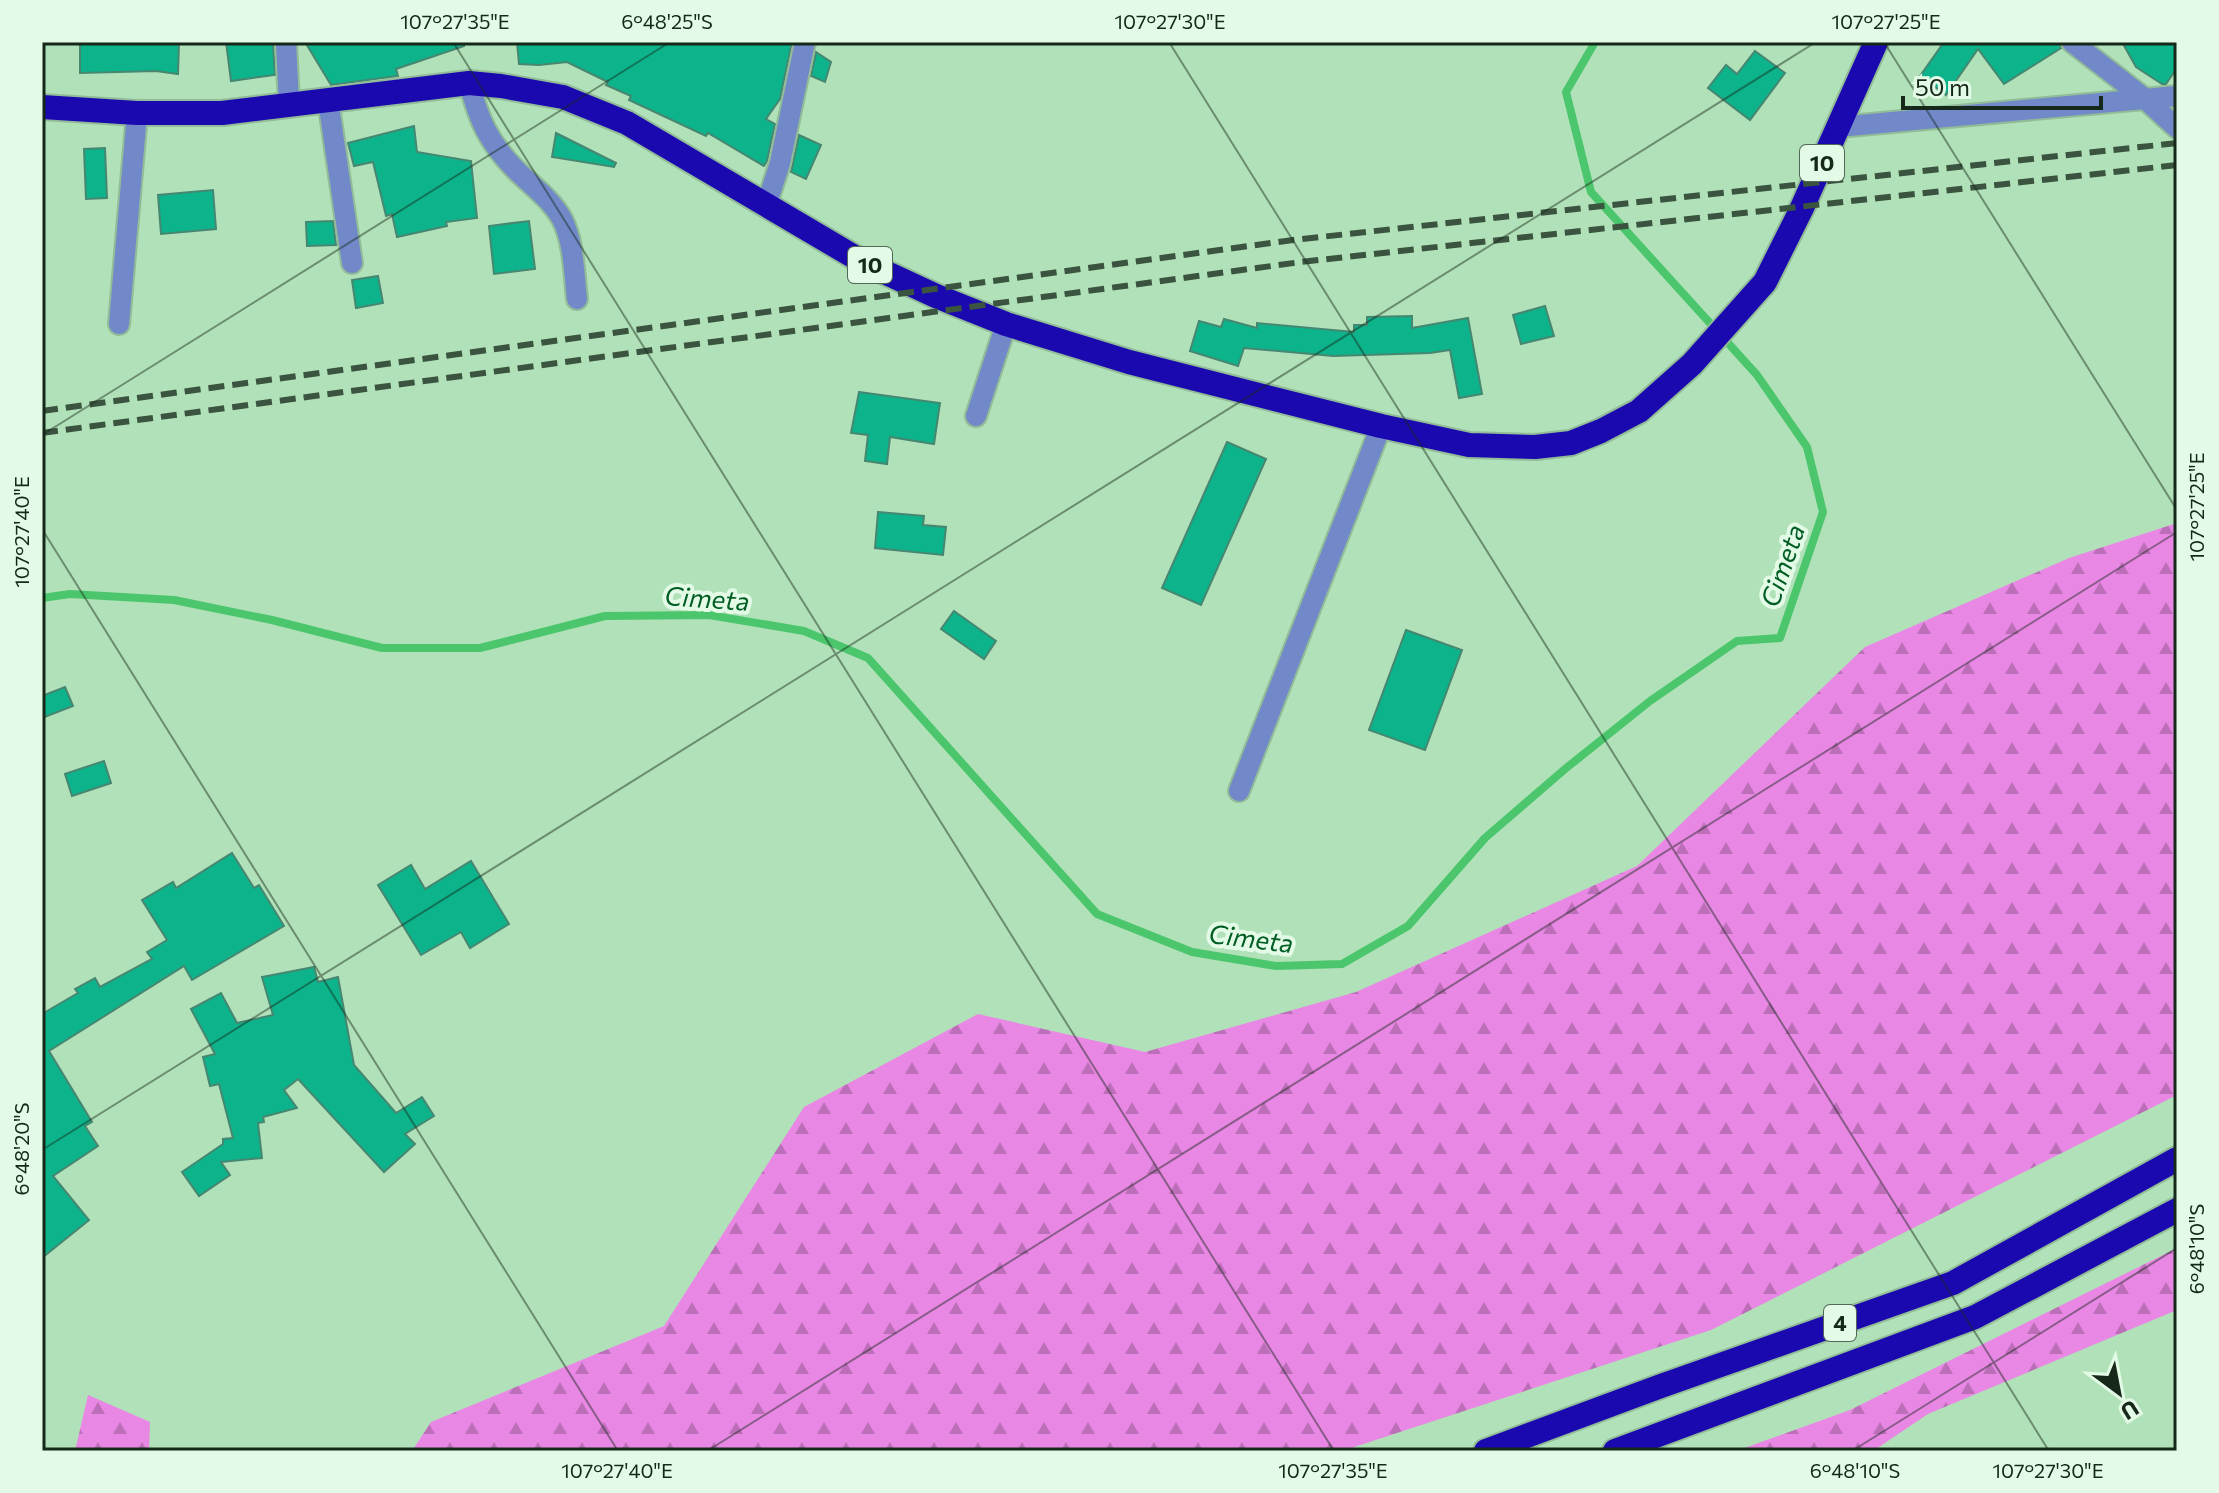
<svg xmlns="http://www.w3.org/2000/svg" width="2219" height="1493" font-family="Commissioner,sans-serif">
  <defs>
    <pattern id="forest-firs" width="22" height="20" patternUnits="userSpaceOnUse" patternTransform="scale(2)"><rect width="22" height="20" fill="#e987e4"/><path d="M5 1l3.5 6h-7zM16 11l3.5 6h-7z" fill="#bc6eb8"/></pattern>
  </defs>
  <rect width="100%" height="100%" fill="#b1e1b8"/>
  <g fill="url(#forest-firs)">
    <polygon points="2177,523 2177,1095 1711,1330 1342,1451 412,1451 431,1422 664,1326 804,1107 978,1014 1145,1052 1356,992 1637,866 1865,647 2069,558"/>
    <polygon points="2177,1248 2177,1310 1928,1414 1873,1451 1736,1451 1850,1410"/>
    <polygon points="88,1395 150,1422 149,1451 75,1451"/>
  </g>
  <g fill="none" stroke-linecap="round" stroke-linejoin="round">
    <polyline stroke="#4bc66c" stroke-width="8" points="42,598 70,594 174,600 272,620 382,648 480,648 605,616 709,615 804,631 868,658 1097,914 1192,952 1276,966 1342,964 1408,926 1485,838 1565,769 1650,701 1737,641 1780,638 1823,512 1807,447 1757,375 1591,192 1566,92 1595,42"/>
  </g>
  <g fill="#0db38b" stroke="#468771" stroke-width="2">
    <polygon points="80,42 179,42 178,74 156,71 80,73"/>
    <polygon points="226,42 273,42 275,75 231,81"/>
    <polygon points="305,42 464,42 464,46 396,69 398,76 331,85"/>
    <polygon points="517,42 792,42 780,99 766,119 775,124 767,161 764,166 708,133 706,136 629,100 631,96 606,85 608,82 567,62 539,65 519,64"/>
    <polygon points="1944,42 2059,42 2061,48 2004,84 1978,49 1946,95 1920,76"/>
    <polygon points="2122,42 2177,42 2177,68 2166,84 2162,84 2136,67"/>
    <polygon points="1755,51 1785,73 1750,120 1708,88 1726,65 1737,74"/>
    <polygon points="816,52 831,62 825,82 811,76"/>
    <polygon points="414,126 417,152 471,161 477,218 446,222 447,226 397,237 392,214 386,216 373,162 354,166 348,143"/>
    <polygon points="556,133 616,163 614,167 552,157"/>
    <polygon points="799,135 821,145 806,179 791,172"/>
    <polygon points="105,148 107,198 86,199 84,149"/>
    <polygon points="213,190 216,229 161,234 158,195"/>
    <polygon points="333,221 336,245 307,246 306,222"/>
    <polygon points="529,221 535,269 494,274 489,226"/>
    <polygon points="378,276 383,303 356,308 352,280"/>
    <polygon points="1545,306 1554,336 1521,344 1513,315"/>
    <polygon points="1412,316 1412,328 1468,318 1482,394 1459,398 1450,350 1430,353 1333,356 1244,348 1238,366 1190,351 1199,321 1221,327 1224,319 1257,328 1257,323 1354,332 1354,325 1367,325 1367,317"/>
    <polygon points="859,392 940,403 934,444 890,437 887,464 865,461 868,435 851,433"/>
    <polygon points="1227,442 1266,459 1201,605 1162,588"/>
    <polygon points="878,512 924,516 923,525 946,527 943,555 875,548"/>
    <polygon points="954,611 996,641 984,659 941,629"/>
    <polygon points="1406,630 1462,650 1425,750 1369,730"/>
    <polygon points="65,687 73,706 42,718 42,696"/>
    <polygon points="104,761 111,783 72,796 65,774"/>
    <polygon points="232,853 254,888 259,885 284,926 192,980 184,966 49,1051 92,1122 85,1126 98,1146 53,1176 89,1220 42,1258 42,1014 78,993 75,989 95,978 100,987 152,959 147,952 167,940 142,900 173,882 176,888"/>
    <polygon points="471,861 509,924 470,948 461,932 421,955 378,885 411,865 425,889"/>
    <polygon points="314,967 318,982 338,977 354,1065 396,1113 422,1097 434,1116 405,1134 415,1144 384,1172 298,1079 284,1090 297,1108 263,1117 264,1122 258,1123 262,1158 221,1162 230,1175 199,1196 182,1172 223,1144 223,1139 233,1138 219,1084 210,1086 203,1057 215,1054 191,1009 221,993 237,1023 273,1015 262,977"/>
  </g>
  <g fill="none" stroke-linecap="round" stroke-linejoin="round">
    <g stroke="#92bc98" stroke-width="24">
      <g id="minor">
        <polyline points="286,42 289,104"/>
        <polyline points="2072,42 2144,98 2177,128"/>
        <path d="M469,83C479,120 488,142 516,170C532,186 551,199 562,219C574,242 574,274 577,299"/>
        <polyline points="328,100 352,263"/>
        <polyline points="1838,127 2177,96"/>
        <polyline points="766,206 780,163 805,42"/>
        <polyline points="119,324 137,113"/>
        <polyline points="976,416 1006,324"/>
        <polyline points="1239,791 1381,426"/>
      </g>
    </g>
    <g stroke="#92bc98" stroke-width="28">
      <g id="highway">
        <polyline points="42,107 137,113 222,113 469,83 501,86 563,97 627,123 863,262 936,296 1006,324 1129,362 1381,426 1469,445 1535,447 1571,443 1601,431 1639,411 1692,364 1765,282 1801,210 1876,42"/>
        <polyline points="1486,1451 1661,1386 1953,1283 2177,1159"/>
        <polyline points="1615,1451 1975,1317 2177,1210"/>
      </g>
    </g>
    <use href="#minor" stroke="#7188c9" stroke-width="20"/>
    <use href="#highway" stroke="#1b09b0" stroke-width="24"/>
    <g stroke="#3a543f" stroke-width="6" stroke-dasharray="16 8" stroke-linecap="butt">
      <polyline points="42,411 1293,240 2177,143"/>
      <polyline points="42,433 1301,262 2177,165"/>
    </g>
  </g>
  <path fill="none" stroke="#152819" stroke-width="2" stroke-opacity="0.45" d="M453,42L1334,1451M1169,42L2049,1451M1884,42L2177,510M42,435L670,42M42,529L618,1451M42,1150L1816,42M707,1451L2177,532M1852,1451L2177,1248"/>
  <g text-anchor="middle" stroke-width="8" stroke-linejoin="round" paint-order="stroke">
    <g fill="#e3fbe6" stroke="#536756" stroke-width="2">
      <rect x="1800" y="145" width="44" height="36" rx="6"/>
      <rect x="848" y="247" width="44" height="36" rx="6"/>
      <rect x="1824" y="1305" width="32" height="36" rx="6"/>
    </g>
    <g font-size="22" font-weight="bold" fill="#152819">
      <text x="1822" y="171">10</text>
      <text x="870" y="273">10</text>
      <text x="1840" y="1331">4</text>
    </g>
    <g font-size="26" font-style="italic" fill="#005d24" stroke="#e3fbe6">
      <text transform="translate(1783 566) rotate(-71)" y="9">Cimeta</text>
      <text transform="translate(707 599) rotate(4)" y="9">Cimeta</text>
      <text transform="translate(1251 939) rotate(7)" y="9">Cimeta</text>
    </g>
  </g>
  <rect width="2219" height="1493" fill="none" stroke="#e3fbe6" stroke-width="88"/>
  <g transform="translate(2119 1393) rotate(148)" stroke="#e3fbe6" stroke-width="6" paint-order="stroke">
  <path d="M0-6L14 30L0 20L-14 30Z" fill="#152819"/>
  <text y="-12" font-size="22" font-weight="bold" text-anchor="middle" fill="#152819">U</text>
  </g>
  <path d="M1903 96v12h198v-12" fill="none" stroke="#152819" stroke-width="4"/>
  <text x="1915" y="96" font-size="24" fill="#152819" stroke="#e3fbe6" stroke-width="6" paint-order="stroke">50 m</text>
  <rect x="44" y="44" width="2131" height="1405" fill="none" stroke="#152819" stroke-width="3"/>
  <g font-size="20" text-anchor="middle" fill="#152819">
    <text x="455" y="29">107°27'35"E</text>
    <text x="667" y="29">6°48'25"S</text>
    <text x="1170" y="29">107°27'30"E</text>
    <text x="1886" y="29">107°27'25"E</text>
    <text transform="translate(2197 507) rotate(-90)" y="7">107°27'25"E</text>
    <text transform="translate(22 532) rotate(-90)" y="7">107°27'40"E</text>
    <text transform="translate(22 1149) rotate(-90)" y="7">6°48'20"S</text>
    <text transform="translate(2197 1249) rotate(-90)" y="7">6°48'10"S</text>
    <text x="617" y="1478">107°27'40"E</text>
    <text x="1333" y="1478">107°27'35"E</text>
    <text x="1855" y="1478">6°48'10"S</text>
    <text x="2048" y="1478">107°27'30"E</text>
  </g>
</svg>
